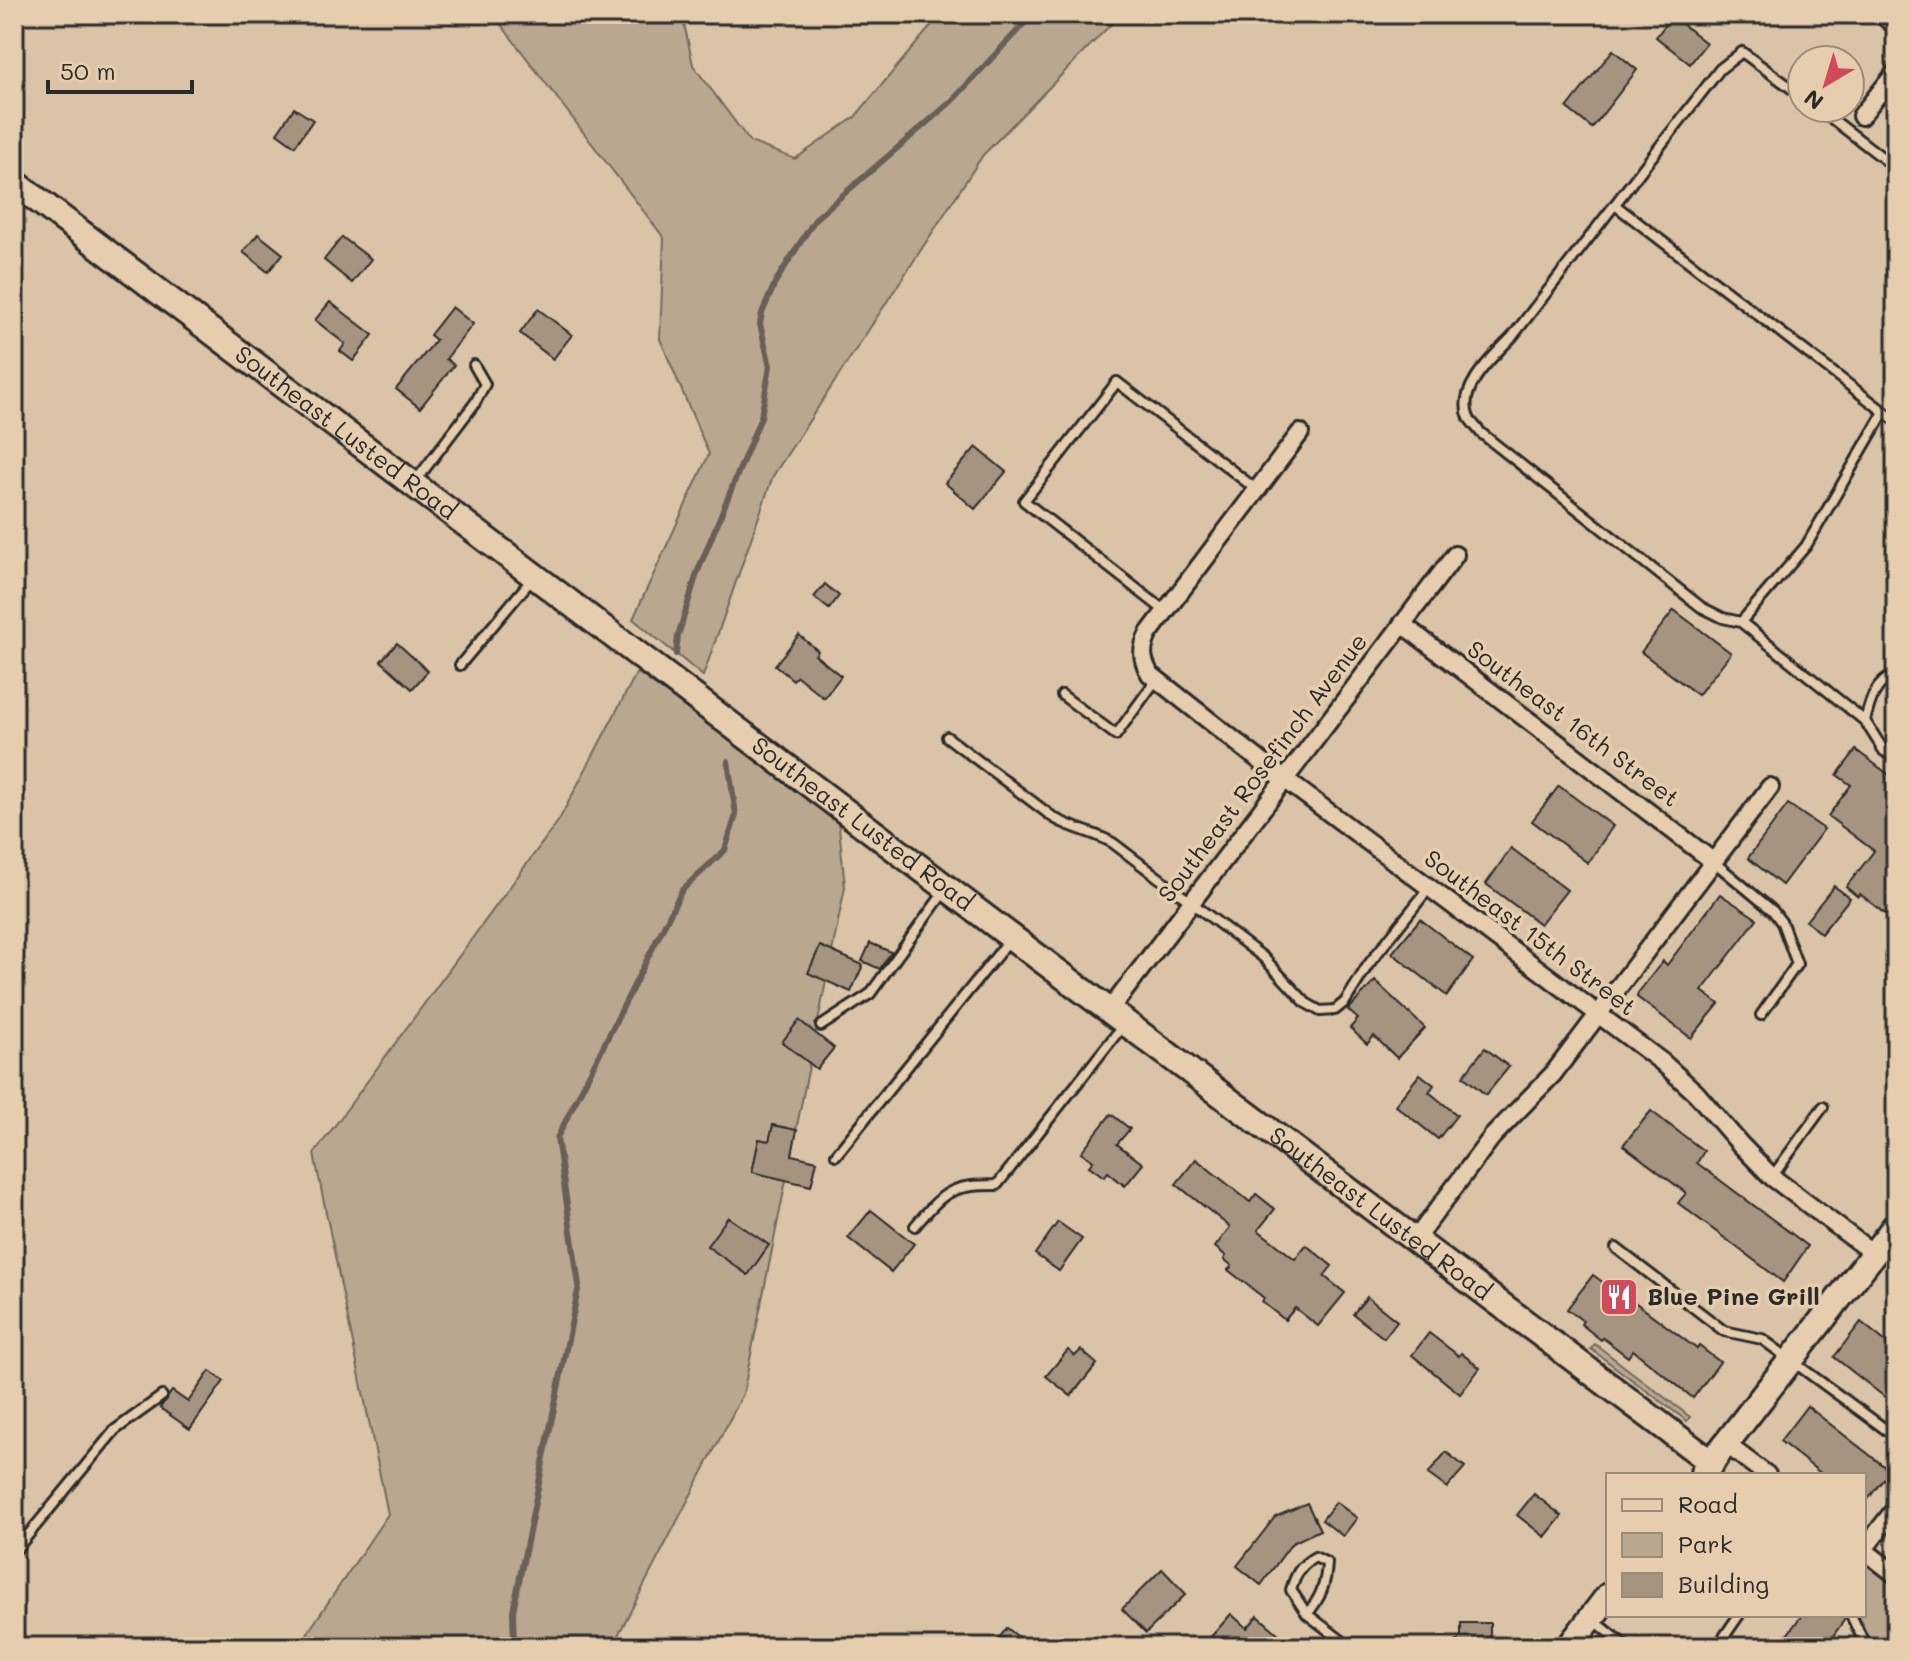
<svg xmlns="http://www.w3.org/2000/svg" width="1910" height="1661" font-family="Mali,sans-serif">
  <rect width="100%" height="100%" fill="#dac3a6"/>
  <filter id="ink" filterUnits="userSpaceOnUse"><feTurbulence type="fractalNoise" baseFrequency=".0125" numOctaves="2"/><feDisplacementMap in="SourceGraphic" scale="16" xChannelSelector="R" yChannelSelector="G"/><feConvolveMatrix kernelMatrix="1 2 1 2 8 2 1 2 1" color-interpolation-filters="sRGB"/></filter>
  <g filter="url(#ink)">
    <g fill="#baa790" stroke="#72695e" stroke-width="2">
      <polygon points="493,14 682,14 693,65 750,142 795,159 855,117 941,14 1121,14 983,155 773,476 703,676 633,619 709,454 660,339 664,238"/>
      <polygon points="637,672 836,819 839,827 845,887 743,1394 612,1647 298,1647 388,1514 314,1154 559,820"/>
      <polygon points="1595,1344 1690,1417 1687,1421 1591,1349"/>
      <path d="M1864,1557L1896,1582V1647C1868,1647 1866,1639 1854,1615H1864Z"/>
    </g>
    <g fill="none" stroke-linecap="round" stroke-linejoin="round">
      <g stroke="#675f56" stroke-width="6">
        <polyline points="676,654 678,636 697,573 761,417 770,366 760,324 762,313 776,281 816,218 952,101 1033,14"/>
        <polyline points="514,1647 513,1611 579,1285 557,1138 682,890 725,850 736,815 728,761"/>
      </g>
    </g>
    <g fill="#a49480" stroke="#2b2b2b" stroke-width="2">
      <polygon points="1672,16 1706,43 1690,64 1656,37"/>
      <polygon points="1613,50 1637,70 1592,128 1567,108"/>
      <polygon points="294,108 313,120 295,146 277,133"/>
      <polygon points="258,234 283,254 268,272 243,252"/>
      <polygon points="342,237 371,259 352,283 324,260"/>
      <polygon points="330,302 373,335 353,361 340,351 345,344 315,320"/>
      <polygon points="452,307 473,324 446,359 454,365 420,408 396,389 436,340 430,335"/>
      <polygon points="538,309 572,335 553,359 520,333"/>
      <polygon points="976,447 1006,472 975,509 945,483"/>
      <polygon points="825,584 839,596 829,609 814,597"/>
      <polygon points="1674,610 1731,653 1698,695 1641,652"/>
      <polygon points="799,635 818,651 815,655 841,676 824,698 797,676 793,680 775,665"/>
      <polygon points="397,643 428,671 412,689 381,661"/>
      <polygon points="1856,750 1896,780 1896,900 1885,914 1860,894 1858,897 1846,887 1874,851 1828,816 1851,785 1837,775"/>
      <polygon points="1559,786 1613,826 1588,863 1532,821"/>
      <polygon points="1788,804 1824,829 1782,885 1748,858"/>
      <polygon points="1511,848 1567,890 1540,924 1486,884"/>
      <polygon points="1834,886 1850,898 1821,934 1806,921"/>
      <polygon points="1720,894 1757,919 1702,991 1719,1004 1691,1038 1637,997 1638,993 1663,961 1667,965"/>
      <polygon points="1420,919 1473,960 1447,996 1392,953"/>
      <polygon points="870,943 891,952 880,969 862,961"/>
      <polygon points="820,946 863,965 851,992 808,973"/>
      <polygon points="1375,981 1425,1028 1397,1058 1374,1036 1367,1044 1350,1028 1358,1019 1348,1010"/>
      <polygon points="799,1020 834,1048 817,1069 782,1042"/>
      <polygon points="1485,1048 1509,1067 1486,1095 1463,1076"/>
      <polygon points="1420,1074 1434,1085 1429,1092 1457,1115 1438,1139 1395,1105"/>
      <polygon points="1651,1111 1704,1151 1697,1163 1808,1246 1783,1282 1678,1203 1686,1193 1623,1145"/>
      <polygon points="1111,1114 1130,1129 1117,1144 1143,1164 1125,1186 1108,1172 1104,1177 1089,1166 1093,1161 1081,1152"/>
      <polygon points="773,1125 797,1130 792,1155 817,1161 811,1186 752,1172 759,1139 769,1141"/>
      <polygon points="1196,1159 1250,1202 1256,1194 1275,1209 1258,1230 1295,1259 1306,1245 1332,1266 1324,1276 1345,1293 1318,1326 1295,1308 1285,1320 1262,1302 1264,1298 1228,1270 1232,1266 1224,1259 1226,1256 1215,1247 1230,1227 1176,1184"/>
      <polygon points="871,1210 914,1244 891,1272 848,1238"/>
      <polygon points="728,1217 769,1245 748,1275 707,1246"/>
      <polygon points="1058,1222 1082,1239 1059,1271 1035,1254"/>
      <polygon points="1593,1275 1608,1286 1612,1281 1634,1297 1632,1300 1697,1349 1699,1346 1720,1362 1693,1398 1633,1350 1628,1357 1603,1338 1601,1340 1581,1324 1583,1321 1567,1309"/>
      <polygon points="1367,1297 1397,1321 1384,1338 1353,1314"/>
      <polygon points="1861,1322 1896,1350 1896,1406 1834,1357"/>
      <polygon points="1429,1333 1459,1356 1461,1353 1480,1368 1460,1394 1412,1355"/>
      <polygon points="1068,1350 1075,1356 1081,1350 1097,1364 1071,1396 1046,1376"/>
      <polygon points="210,1371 224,1381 190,1429 160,1408 172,1391 188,1402"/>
      <polygon points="1807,1406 1890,1471 1864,1504 1864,1475 1823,1475 1780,1441"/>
      <polygon points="1446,1452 1465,1467 1447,1488 1428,1474"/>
      <polygon points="1534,1494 1562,1516 1545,1537 1517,1515"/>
      <polygon points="1336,1502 1357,1518 1343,1536 1322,1520"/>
      <polygon points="1307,1503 1320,1530 1292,1543 1261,1585 1237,1566 1275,1517"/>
      <polygon points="1162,1569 1186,1594 1146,1633 1122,1609"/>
      <polygon points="1231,1614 1247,1628 1258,1616 1281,1636 1272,1647 1202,1647"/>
      <polygon points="1802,1615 1844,1615 1845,1619 1825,1647 1778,1647"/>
      <polygon points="1461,1623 1490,1623 1490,1647 1452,1647 1461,1636"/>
      <polygon points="1007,1628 1031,1647 992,1647"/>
    </g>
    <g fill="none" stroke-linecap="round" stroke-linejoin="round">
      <g stroke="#2b2b2b" stroke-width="14">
        <g id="service">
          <path d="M1802,96L1742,52L1720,69L1512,337C1494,356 1456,388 1469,418C1472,423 1478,429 1481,433L1701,607L1723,618L1741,622L1865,721"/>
          <polyline points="1818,108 1896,168"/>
          <polyline points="1615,205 1896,421"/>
          <polyline points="414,483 475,403 485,384 474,365"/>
          <polyline points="1165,611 1024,501 1117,382 1257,490"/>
          <polyline points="1741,622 1806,546 1884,412"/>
          <polyline points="460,665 532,579"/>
          <path d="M1896,674C1875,682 1870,701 1865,721L1884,751L1896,759"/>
          <polyline points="1062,695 1116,735 1156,680"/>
          <path d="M947,737L1054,818C1073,829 1094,832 1113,843L1263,957L1306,1003L1320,1011L1335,1010L1345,1002L1368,965L1429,888"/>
          <polyline points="1714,862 1773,911 1782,923 1797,964 1761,1015"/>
          <polyline points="821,1026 870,994 944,892"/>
          <polyline points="836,1155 1011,938"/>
          <polyline points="1772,1177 1823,1107"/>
          <path d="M915,1226C945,1191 950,1185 997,1185L1125,1023"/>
          <polyline points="1616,1248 1724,1331 1762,1339 1896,1437"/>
          <polyline points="14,1552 115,1430 162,1396"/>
          <path d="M1307,1614C1321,1598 1326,1583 1327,1563L1315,1557C1301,1565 1296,1573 1291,1590L1307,1614L1350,1647"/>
          <polyline points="1851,1615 1866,1647"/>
          <polyline points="1595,1621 1627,1647"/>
          <polyline points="1717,1647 1739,1615"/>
        </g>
      </g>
      <g stroke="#2b2b2b" stroke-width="22">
        <g id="minor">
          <polyline points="1881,14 1896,26"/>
          <polyline points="1861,116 1896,72"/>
          <path d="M1300,433L1149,633C1141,648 1141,659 1150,674L1263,763L1662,1062L1696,1093L1740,1144L1772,1177L1874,1254"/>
          <polyline points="1402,624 1714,862"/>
          <polyline points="1109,1011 1455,555"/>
          <polyline points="1414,1241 1492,1137 1553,1074 1770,787"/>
          <polyline points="1726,1444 1767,1475"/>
          <polyline points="1864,1549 1896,1508"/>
          <polyline points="1864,1550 1896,1575"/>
        </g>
      </g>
      <g stroke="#2b2b2b" stroke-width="30">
        <g id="secondary">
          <path id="s1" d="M14,182L1030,951L1712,1463"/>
          <polyline points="1703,1473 1896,1225"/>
          <polyline points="1569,1647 1608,1596"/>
        </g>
      </g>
      <use href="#service" stroke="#e5cdae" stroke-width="8"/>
      <use href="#minor" stroke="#e5cdae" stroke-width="16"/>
      <use href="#secondary" stroke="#e5cdae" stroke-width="24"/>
    </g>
  </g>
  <defs>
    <g id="restaurant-square" transform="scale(2)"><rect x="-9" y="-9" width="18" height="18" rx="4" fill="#d1495b" stroke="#e5cdae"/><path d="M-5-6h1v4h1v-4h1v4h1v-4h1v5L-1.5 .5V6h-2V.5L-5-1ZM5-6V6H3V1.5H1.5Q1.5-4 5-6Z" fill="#fff"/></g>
  </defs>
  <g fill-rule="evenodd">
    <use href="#restaurant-square" x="1619" y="1297"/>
  </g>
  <g text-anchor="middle" stroke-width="7" stroke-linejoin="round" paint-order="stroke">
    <g font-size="24" fill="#2b2b2b" stroke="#e5cdae">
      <text dy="8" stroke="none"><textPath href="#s1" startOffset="416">Southeast Lusted Road</textPath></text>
      <text transform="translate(1573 724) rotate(37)" y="8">Southeast 16th Street</text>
      <text transform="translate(1263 768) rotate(-53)" y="8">Southeast Rosefinch Avenue</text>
      <text dy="8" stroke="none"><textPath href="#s1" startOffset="1064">Southeast Lusted Road</textPath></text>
      <text transform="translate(1530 933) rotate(37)" y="8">Southeast 15th Street</text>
      <text dy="8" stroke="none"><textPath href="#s1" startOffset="1712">Southeast Lusted Road</textPath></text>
    </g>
    <g font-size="24" font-weight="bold" fill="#2b2b2b" stroke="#e5cdae" text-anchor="start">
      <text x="1647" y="1305">Blue Pine Grill</text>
    </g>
  </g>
  <rect width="1910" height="1661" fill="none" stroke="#e5cdae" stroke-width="48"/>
  <rect x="24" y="24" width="1862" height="1613" fill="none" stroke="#2b2b2b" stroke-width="3" filter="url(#ink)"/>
  <rect x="1606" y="1473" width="260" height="144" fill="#e5cdae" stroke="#9b8c7a" stroke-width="2"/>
  <rect x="1622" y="1499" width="40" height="12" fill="#e5cdae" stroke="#9b8c7a" stroke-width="2"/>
  <text x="1678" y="1513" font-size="24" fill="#2b2b2b">Road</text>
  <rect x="1622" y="1533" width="40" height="24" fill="#baa790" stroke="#9b8c7a" stroke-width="2"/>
  <text x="1678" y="1553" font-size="24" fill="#2b2b2b">Park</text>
  <rect x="1622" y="1573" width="40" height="24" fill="#a49480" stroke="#9b8c7a" stroke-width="2"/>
  <text x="1678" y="1593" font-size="24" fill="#2b2b2b">Building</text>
  <g transform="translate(1826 84) rotate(218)"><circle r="38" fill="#e5cdae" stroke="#9b8c7a" stroke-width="2"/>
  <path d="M0-6L14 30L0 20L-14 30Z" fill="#d1495b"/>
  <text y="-12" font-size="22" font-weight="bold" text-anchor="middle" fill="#2b2b2b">N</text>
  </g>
  <path d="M48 80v12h144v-12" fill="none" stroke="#2b2b2b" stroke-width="4"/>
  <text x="60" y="80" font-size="24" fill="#2b2b2b" stroke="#e5cdae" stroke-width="6" paint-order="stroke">50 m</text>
</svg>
